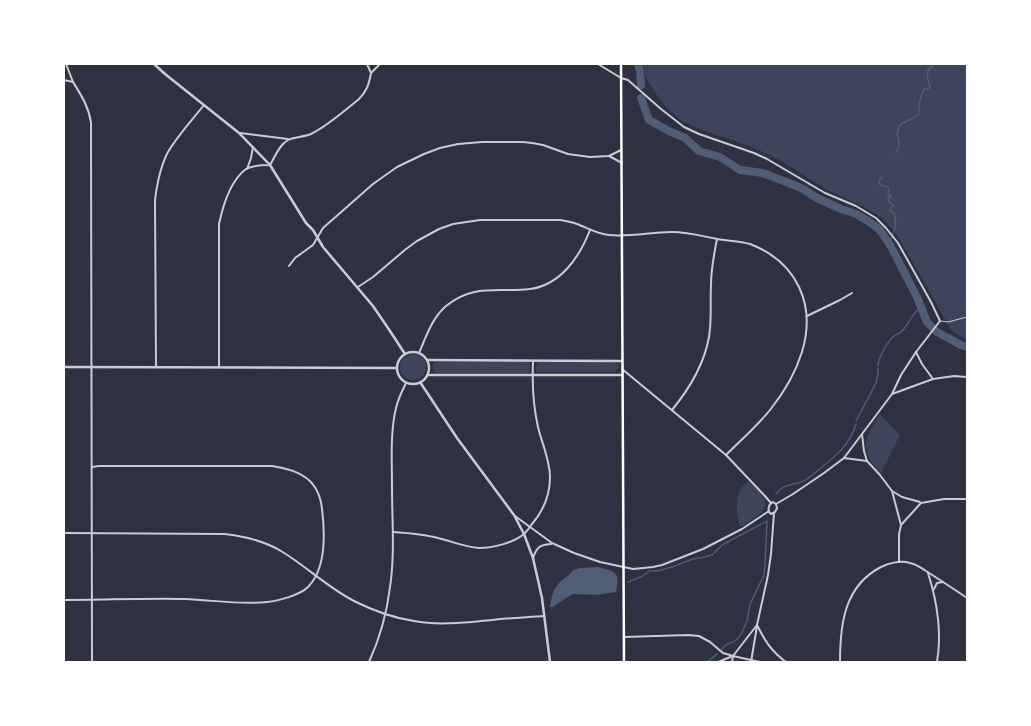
<svg xmlns="http://www.w3.org/2000/svg" width="1031" height="726" font-family="Inter,sans-serif">
  <rect width="100%" height="100%" fill="#2d3142"/>
  <g fill="#3c4559">
    <polygon points="643,64 967,64 967,340 951,330 929,290 895,232 882,218 868,209 830,191 808,178 780,160 754,148 697,128 680,120 666,107 656,94 646,78"/>
    <circle cx="413" cy="367" r="13"/>
    <polygon points="436,362 527,362 530,364 529,372 527,373 436,373 434,371 433,367 433,364"/>
    <path d="M539,362H615C620,365 619,370 614,372H539L536,371V368L537,363Z"/>
    <path d="M880,414L900,435L881,473C858,449 864,439 880,414Z"/>
    <path d="M748,481C754,487 763,493 765,501C769,511 748,523 740,527C737,515 734,500 741,489C743,486 746,484 748,481Z"/>
  </g>
  <path fill="#4f5d75" d="M598,567C615,572 621,571 616,592L596,595L573,594L566,598L553,607H550C551,599 553,589 559,583C564,578 569,576 573,570L580,568Z"/>
  <g fill="none" stroke-linecap="round" stroke-linejoin="round">
    <g stroke="#4f5d75" stroke-width="1.5">
      <path d="M896,153L899,146V141L897,133L899,127L902,123L912,119L913,118L919,114C918,106 921,96 924,89H928L930,87C928,79 925,74 930,67L932,68L934,64"/>
      <path d="M882,177L879,181L880,185C883,186 887,185 889,189L888,192V194L890,195L891,198L889,197L888,200L890,203L894,206L892,207L890,211L894,213C898,225 894,232 889,243"/>
      <path d="M878,366C878,358 887,343 893,337C896,334 900,334 903,330C909,324 913,311 921,308"/>
      <polyline points="856,421 876,383 878,374 878,369"/>
      <path d="M776,494C782,484 794,485 804,481C810,477 816,472 821,468C837,455 850,444 856,424"/>
      <polyline points="628,582 643,576 649,571 657,571 672,567 693,559 705,557 712,555 722,545 767,521"/>
      <polyline points="747,621 750,604 764,575 765,564 767,522"/>
      <path d="M722,649C728,641 730,645 736,640C741,636 744,629 746,623"/>
      <polyline points="707,662 717,654"/>
    </g>
    <g stroke="#4f5d75" stroke-width="8">
      <polyline points="638,64 640,71 641,85"/>
      <polyline points="641,98 649,120 669,131 685,138 699,151 720,157 740,170 763,173 794,185 805,190 815,197 841,209 856,214 871,223 879,229 889,243 917,297 927,322 937,332 961,345 967,347"/>
    </g>
    <polyline stroke="#caccd0" stroke-width="1" points="940,321 948,322 967,317"/>
    <g stroke="#caccd0" stroke-width="2">
      <polyline points="66,64 73,82"/>
      <polyline points="598,64 621,78 628,80 661,109 684,127 699,134 754,153 767,159 825,193 856,206 876,218 886,228 898,243 931,302 940,321 916,352 901,375 892,394"/>
      <polyline points="371,73 380,64"/>
      <path d="M64,80L73,82C81,95 89,107 91,123L92,662"/>
      <polyline points="240,133 288,139"/>
      <polyline points="609,156 622,163"/>
      <polyline points="247,169 251,158 253,147"/>
      <polyline points="289,266 295,258 313,245 323,228 373,184 397,167 424,154 440,148 458,144 482,142 523,142 532,143 543,145 568,154 590,157 609,156 621,150"/>
      <path d="M358,287L373,277L406,249L417,241L439,229L453,224L480,220H560C566,221 572,222 577,224C588,228 597,234 609,235C631,237 651,232 672,232C687,232 702,236 717,239C728,241 739,241 750,244C771,252 789,266 799,287C819,329 797,376 770,410C757,426 741,440 726,455"/>
      <polyline points="807,316 840,300 852,293"/>
      <polyline points="916,352 922,364 933,379"/>
      <path d="M419,353C426,337 432,318 446,306C474,283 498,293 530,289C561,285 580,256 590,230"/>
      <path d="M156,367L155,200C157,184 160,167 168,152C178,135 192,120 204,105"/>
      <path d="M219,367V224C223,205 230,181 246,169C253,165 263,165 270,165C275,157 279,145 288,140C293,137 304,137 311,134C329,125 344,111 359,99C367,91 369,84 371,73L367,64"/>
      <polyline points="622,369 726,455 764,495 771,503"/>
      <path d="M672,410C690,388 704,365 709,337C712,319 710,302 711,285C711,269 714,254 717,239"/>
      <polyline points="862,434 864,451 867,461"/>
      <polyline points="844,458 867,461 880,475 892,491 901,525 899,534 899,562"/>
      <polyline points="892,491 902,497 920,502"/>
      <path d="M773,502L776,504L777,508L775,512L771,514L769,512C768,508 769,504 773,502Z"/>
      <polyline points="776,504 793,494 824,473 844,458 892,394 933,379 954,376 967,377"/>
      <polyline points="515,516 552,543 574,553 600,562 633,569 653,567 662,565 703,549 742,529 769,511"/>
      <polyline points="901,525 921,503 944,499 967,499"/>
      <path d="M393,532C408,533 423,534 438,538C451,541 464,547 479,548C493,548 513,543 524,534C527,531 530,527 532,524C544,510 550,496 550,477C550,460 542,444 538,427C533,405 532,383 533,361"/>
      <path d="M64,533L224,534C244,536 264,541 281,551C306,566 327,587 354,601C372,610 393,618 414,621C440,626 467,622 492,620C509,618 527,617 544,616"/>
      <path d="M533,558C537,547 539,545 551,544"/>
      <path d="M928,573C937,601 942,632 937,662"/>
      <polyline points="934,589 937,583 943,582"/>
      <path d="M64,600C104,600 145,598 185,599C212,600 240,605 267,602C278,601 300,595 308,587C327,568 325,533 322,509C319,479 299,470 272,466H99L92,467"/>
      <path d="M757,625C765,641 771,651 786,662"/>
      <polyline points="624,637 688,635 699,636 710,642 723,653 733,656 760,662"/>
      <path d="M369,662C380,638 387,612 390,587C395,554 392,520 392,487C392,461 390,433 396,408C398,399 402,391 406,383"/>
      <polyline points="718,662 733,656 757,625 768,575 771,554 774,513"/>
      <polyline points="732,662 733,656"/>
      <polyline points="751,662 757,626"/>
      <path d="M840,662C840,625 844,586 881,567C889,563 901,560 910,563C916,564 921,568 926,571C940,580 954,589 967,598"/>
    </g>
    <g stroke="#caccd0" stroke-width="2.5">
      <polyline points="154,64 165,74 239,133 270,165 306,223 313,230 323,247 373,306 390,331 405,354"/>
      <circle cx="413" cy="368" r="16"/>
      <polyline points="427,360 622,361"/>
      <polyline points="64,367 397,368"/>
      <polyline points="427,375 622,375"/>
      <polyline points="420,382 457,438 514,515 524,534 533,558 542,598 550,662"/>
    </g>
    <polyline stroke="#fff" stroke-width="2.5" points="621,64 624,662"/>
  </g>
  <rect width="1031" height="726" fill="none" stroke="#ffffff" stroke-width="130"/>
</svg>
